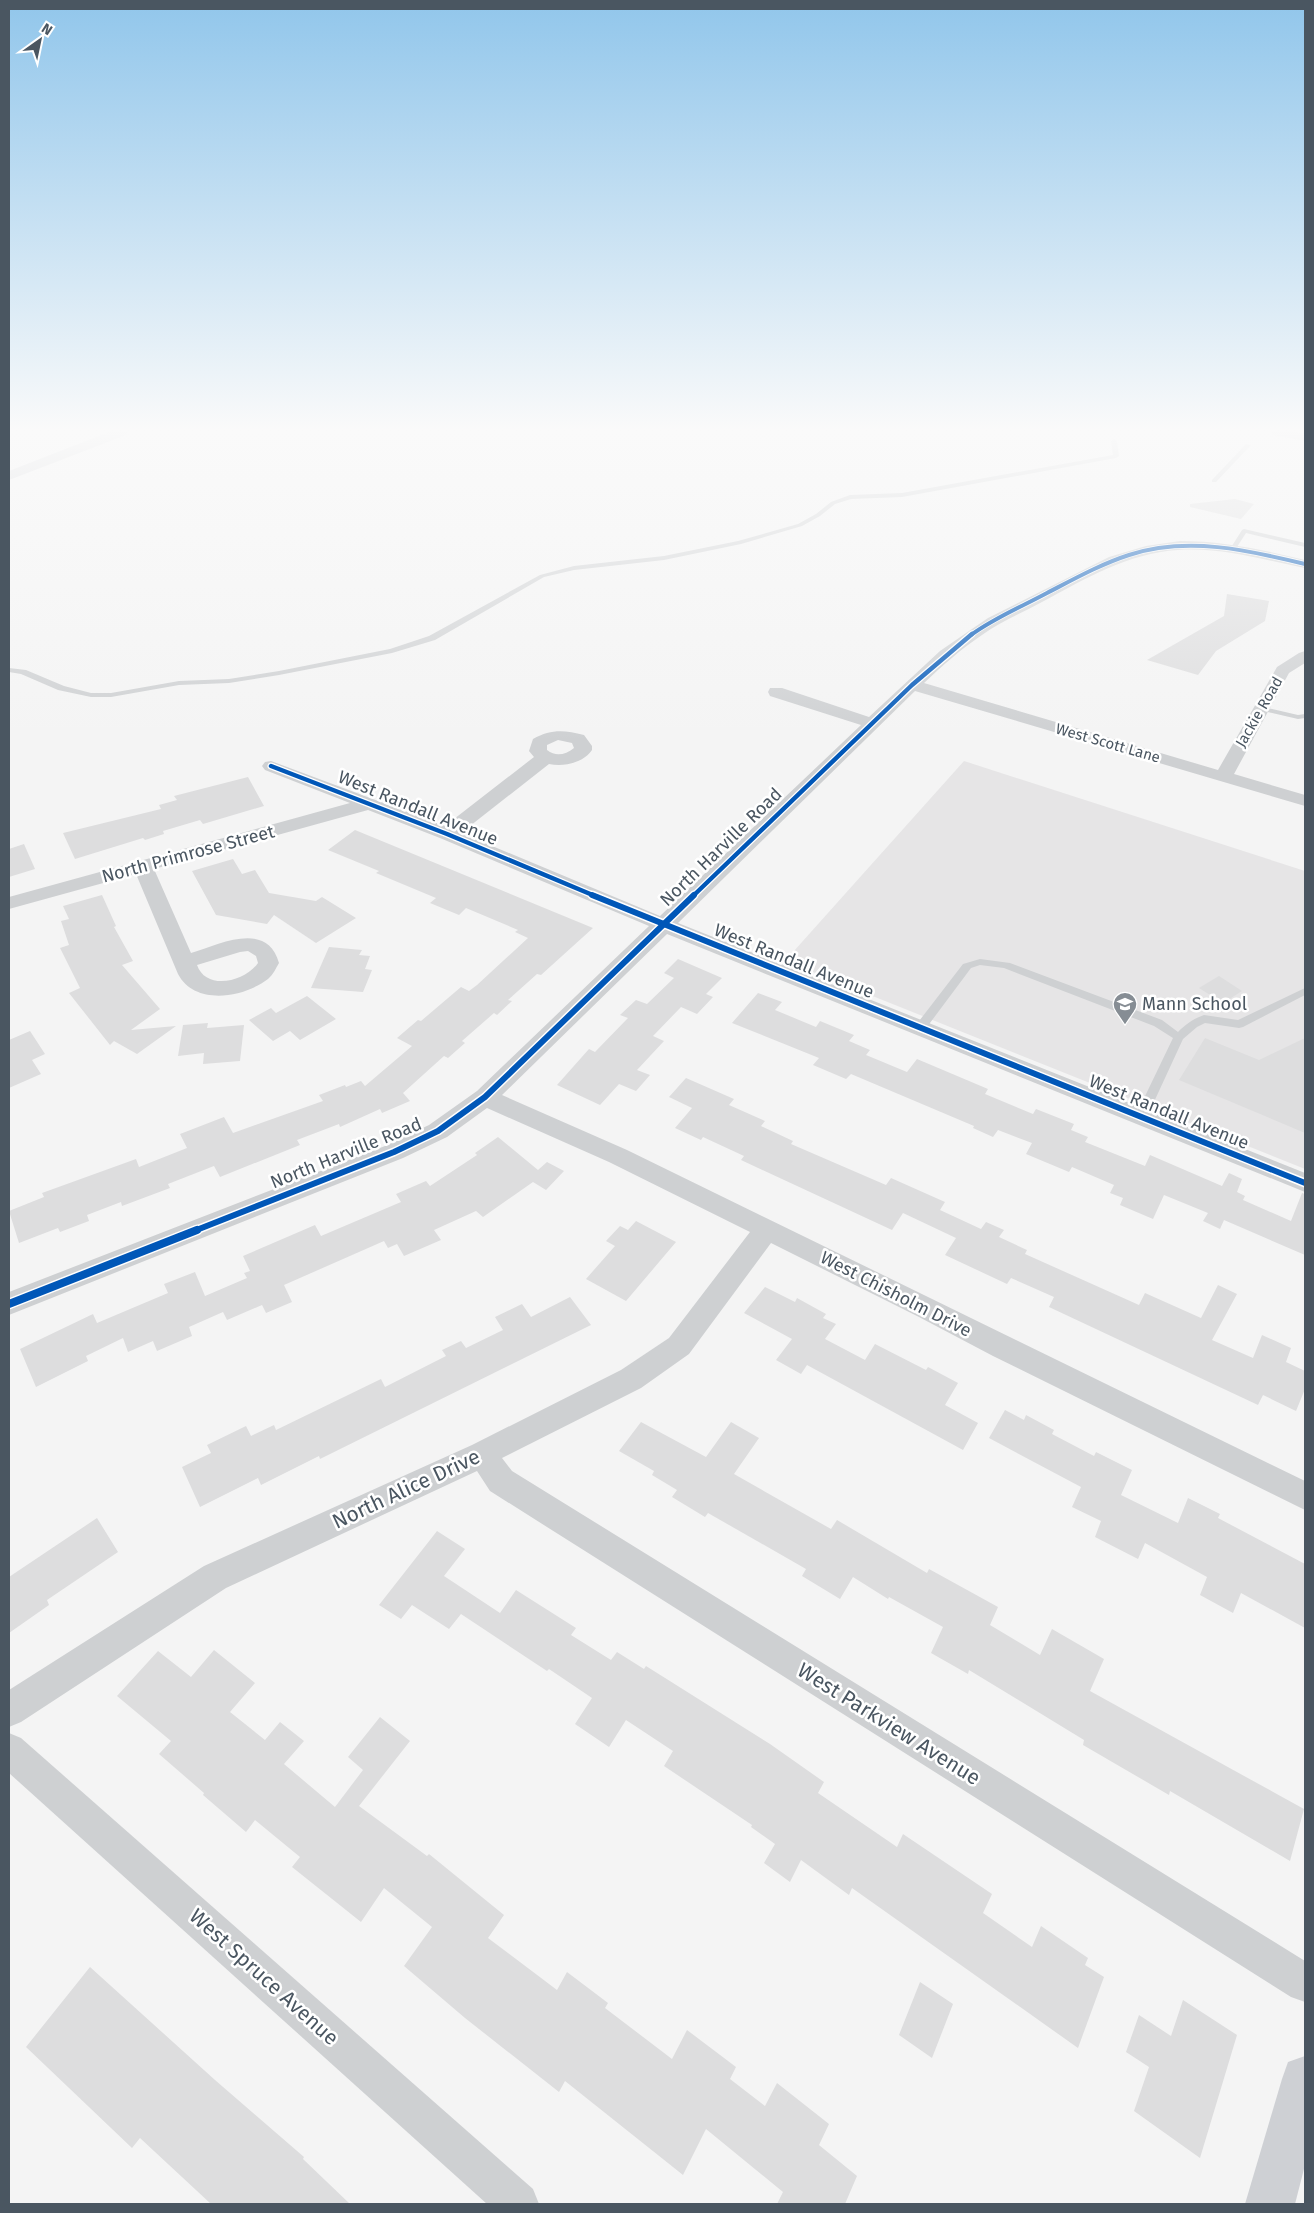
<svg xmlns="http://www.w3.org/2000/svg" width="1314" height="2213" font-family="'Fira Sans',sans-serif">
  <rect width="100%" height="100%" fill="#f4f4f4"/>
  <polygon fill="#e6e5e6" points="964,761 1305,871 1305,1169 785,961"/>
  <g fill="#ddddde">
    <polygon points="1235,499 1254,504 1241,519 1190,507 1190,504"/>
    <polygon points="1227,594 1269,601 1265,621 1216,651 1198,675 1147,660 1224,616"/>
    <polygon points="248,777 264,806 203,824 200,820 163,831 164,834 145,840 143,838 75,859 63,833 161,809 159,805 177,800 174,796"/>
    <polygon points="355,830 593,928 541,975 537,974 508,1000 512,1001 497,1015 494,1013 462,1041 465,1043 448,1058 444,1056 403,1093 410,1101 382,1113 380,1109 340,1127 339,1124 297,1140 300,1145 220,1177 214,1166 168,1184 170,1188 122,1206 121,1202 87,1215 89,1221 60,1232 58,1228 19,1243 9,1211 44,1197 42,1193 136,1159 139,1167 187,1148 180,1134 224,1117 233,1133 323,1101 319,1095 345,1085 346,1087 361,1081 365,1086 412,1046 397,1038 418,1020 421,1021 461,987 469,991 477,985 528,938 515,932 518,930 466,908 459,915 430,903 436,898 376,873 379,871 328,850"/>
    <polygon points="24,844 35,869 9,877 9,849"/>
    <polygon points="233,859 242,874 255,870 269,893 316,901 322,897 356,918 316,943 274,915 267,924 216,915 192,871"/>
    <polygon points="102,895 116,926 114,927 133,961 122,965 160,1009 131,1030 176,1026 137,1054 114,1041 110,1045 69,993 80,988 60,948 69,945 61,921 69,919 63,906"/>
    <polygon points="329,947 362,950 359,955 370,956 365,969 372,970 363,992 311,988"/>
    <polygon points="678,959 722,978 706,994 713,997 697,1014 681,1007 653,1036 664,1041 637,1070 650,1075 636,1091 619,1084 600,1105 557,1085 589,1049 595,1052 628,1018 620,1015 636,1000 647,1004 674,978 664,973"/>
    <polygon points="1219,976 1242,991 1223,1003 1199,988"/>
    <polygon points="758,993 782,1002 775,1010 816,1027 820,1021 854,1035 849,1041 870,1050 866,1055 907,1072 917,1059 988,1089 985,1094 1033,1114 1036,1109 1074,1124 1071,1130 1088,1137 1085,1142 1145,1166 1150,1155 1222,1186 1229,1173 1242,1179 1237,1192 1245,1196 1243,1200 1291,1221 1302,1193 1305,1194 1305,1255 1224,1220 1220,1229 1203,1221 1208,1213 1164,1195 1153,1219 1120,1205 1123,1198 1110,1193 1114,1185 1072,1167 1069,1172 1026,1154 1032,1143 998,1130 993,1137 973,1128 974,1126 851,1074 846,1079 813,1065 819,1058 732,1023"/>
    <polygon points="307,996 336,1019 300,1040 290,1031 273,1041 249,1020 271,1008 276,1013"/>
    <polygon points="208,1023 207,1028 244,1025 240,1061 203,1064 204,1053 178,1056 183,1025"/>
    <polygon points="30,1031 45,1054 32,1060 41,1074 9,1088 9,1040"/>
    <polygon points="1205,1038 1259,1060 1305,1038 1305,1133 1179,1080"/>
    <polygon points="686,1078 734,1099 729,1105 765,1121 761,1126 793,1141 791,1144 886,1185 891,1178 945,1202 940,1210 981,1229 986,1222 1004,1230 999,1237 1027,1250 1025,1254 1139,1305 1145,1293 1201,1318 1218,1285 1237,1294 1212,1340 1253,1358 1262,1335 1291,1348 1286,1362 1305,1371 1305,1389 1296,1411 1263,1395 1258,1405 1049,1307 1054,1297 1011,1278 1007,1284 945,1255 956,1238 903,1213 892,1230 741,1160 744,1156 703,1137 701,1140 675,1128 692,1108 669,1097"/>
    <polygon points="498,1137 538,1170 547,1162 564,1171 546,1190 533,1182 483,1217 476,1211 434,1230 441,1240 404,1256 397,1244 388,1248 384,1241 284,1285 292,1302 266,1313 262,1305 227,1320 223,1312 189,1327 192,1336 157,1351 153,1341 128,1352 123,1338 86,1356 88,1361 36,1387 20,1349 93,1314 97,1323 168,1293 164,1284 195,1272 205,1296 247,1278 244,1273 250,1271 243,1256 315,1225 321,1236 401,1202 396,1194 426,1181 430,1186 477,1155 475,1153"/>
    <polygon points="636,1221 676,1242 626,1301 586,1279 615,1246 606,1241 620,1226 628,1230"/>
    <polygon points="765,1287 795,1302 797,1298 826,1314 823,1318 836,1324 825,1339 865,1360 875,1344 926,1370 928,1367 958,1383 945,1405 978,1423 963,1450 807,1365 801,1374 776,1360 792,1339 744,1313"/>
    <polygon points="570,1297 591,1325 320,1459 319,1456 261,1485 258,1478 200,1507 182,1467 211,1453 207,1445 246,1426 251,1436 274,1425 276,1430 381,1379 385,1387 446,1356 442,1350 461,1341 466,1348 503,1330 495,1317 522,1304 531,1317"/>
    <polygon points="1005,1410 1024,1420 1026,1415 1054,1430 1052,1434 1094,1456 1096,1452 1132,1470 1121,1495 1178,1523 1188,1498 1220,1514 1218,1518 1305,1564 1305,1628 1241,1593 1233,1613 1200,1595 1207,1577 1145,1543 1138,1559 1095,1537 1101,1521 1072,1507 1081,1487 989,1438"/>
    <polygon points="641,1422 706,1457 731,1422 759,1438 734,1474 831,1529 837,1520 927,1573 929,1569 998,1607 990,1625 1040,1655 1052,1629 1104,1659 1090,1691 1304,1809 1290,1861 1170,1791 1169,1795 1083,1745 1084,1740 969,1670 968,1674 931,1653 943,1627 889,1597 888,1599 853,1577 840,1599 802,1576 806,1569 708,1513 705,1517 672,1497 677,1490 652,1475 654,1471 619,1451"/>
    <polygon points="97,1518 118,1552 47,1600 49,1605 9,1633 9,1577"/>
    <polygon points="437,1531 465,1549 444,1576 500,1613 516,1590 576,1628 571,1635 611,1660 617,1652 644,1669 646,1666 770,1744 824,1782 818,1793 897,1847 903,1834 992,1894 983,1913 1032,1947 1041,1926 1088,1958 1085,1965 1104,1977 1078,2048 852,1888 849,1895 801,1860 790,1882 764,1863 775,1844 751,1827 752,1825 664,1766 673,1751 626,1720 609,1747 575,1724 592,1698 549,1669 547,1671 461,1614 449,1629 412,1605 401,1619 379,1605"/>
    <polygon points="214,1650 255,1683 230,1712 265,1740 280,1722 304,1741 284,1764 335,1807 363,1770 348,1757 380,1717 410,1741 359,1806 427,1856 429,1854 504,1915 488,1938 557,1990 567,1972 608,2003 605,2008 672,2059 687,2030 736,2067 730,2079 765,2106 777,2083 829,2124 819,2145 857,2176 845,2204 777,2204 783,2192 706,2129 683,2175 565,2081 559,2092 465,2018 404,1966 432,1927 384,1888 361,1922 292,1867 300,1857 255,1820 246,1832 203,1795 204,1793 159,1754 171,1741 117,1696 158,1651 191,1677"/>
    <polygon points="90,1967 215,2080 304,2157 303,2159 350,2204 211,2204 140,2138 132,2148 26,2047"/>
    <polygon points="920,1982 953,2004 932,2058 899,2035"/>
    <polygon points="1183,2000 1237,2035 1200,2158 1134,2111 1149,2067 1126,2052 1139,2015 1171,2036"/>
  </g>
  <g fill="none" stroke-linecap="round" stroke-linejoin="round">
    <g fill="#ced0d2" fill-rule="evenodd">
      <polygon points="1114,439 1117,441 1119,456 1116,458 902,497 851,499 835,504 820,516 802,526 741,544 664,560 574,570 544,577 435,640 392,653 279,675 229,683 179,685 111,697 91,697 58,690 21,674 9,672 9,668 26,670 64,686 91,693 111,693 179,681 229,679 279,671 390,649 429,636 540,575 574,566 664,556 738,541 798,524 816,514 831,502 850,495 902,493 1113,455 1111,441"/>
      <polygon points="1246,444 1251,445 1216,482 1212,482 1212,480"/>
      <polygon points="1244,529 1305,543 1305,547 1246,533 1235,550 1231,550 1230,549 1242,530"/>
      <polygon points="1259,706 1298,715 1305,714 1305,718 1298,719 1259,710"/>
      <path d="M980,959L1010,963L1162,1020L1178,1032C1186,1024 1193,1019 1204,1015L1238,1020L1305,988V995L1243,1027L1239,1028L1205,1023L1197,1027L1183,1039L1147,1117L1141,1121L1135,1117L1173,1038L1154,1026L1004,968L980,965L971,968L924,1031H916L915,1028L916,1025L963,964Z"/>
    </g>
    <g fill="#ced0d2" fill-rule="evenodd">
      <path d="M1180,541C1223,541 1264,550 1305,560V568C1263,560 1222,547 1178,550C1128,553 1085,579 1042,602C1022,613 1000,622 982,635C961,649 942,666 924,683L1218,770L1277,667L1299,653L1305,651V663L1289,673L1234,774L1305,795V806L915,691L678,923L1305,1173V1192L667,934L502,1095L627,1150L1305,1481V1510L993,1356L919,1317L771,1243L689,1354L641,1388L502,1458L512,1471L1305,1961V2002L1291,1997L490,1491L477,1471L226,1588L21,1722L9,1727V1690L204,1566L472,1445L621,1370L669,1338L750,1232L609,1162L487,1108L447,1137L403,1158L9,1315V1292L385,1146L429,1125L477,1091L649,926L440,838L368,810L154,869L191,953C220,944 267,920 279,963C276,968 273,975 268,979C243,998 195,1006 178,974L136,874L9,909V897L350,803L265,770L262,766L265,762L271,761L445,826L534,757L529,751L533,739C551,729 564,730 584,735L592,746V750C583,763 564,767 549,764L461,833L660,916L861,725L770,696L768,692L770,688H782L869,717L940,651L988,618L1109,557L1146,546ZM558,740L572,743L574,748C565,755 556,757 547,750V745ZM248,951L256,956L258,963C245,982 206,991 197,965L240,952Z"/>
      <polygon points="9,1733 21,1738 533,2189 539,2204 487,2204 9,1773"/>
    </g>
    <g fill="#ced0d4" fill-rule="evenodd">
      <polygon points="109,432 128,432 126,435 9,480 9,471"/>
      <polygon points="1271,432 1305,433 1305,441 1273,435"/>
      <polygon points="1305,2056 1305,2165 1295,2204 1245,2204 1282,2079 1288,2062"/>
    </g>
    <g stroke="#fff" stroke-width="5.5">
      <path id="cycleway-far3" d="M971,635C994,618 1021,607 1047,593C1074,579 1101,564 1129,555C1187,536 1248,550 1305,564"/>
    </g>
    <g stroke="#fff" stroke-width="7">
      <g id="cycleway-far2">
        <polyline points="271,766 447,834 595,896"/>
        <polyline points="693,896 912,685 972,634"/>
      </g>
    </g>
    <g stroke="#fff" stroke-width="9">
      <g id="cycleway-far1">
        <polyline points="592,895 1305,1183"/>
        <polyline points="194,1231 394,1152 438,1131 485,1097 694,895"/>
      </g>
    </g>
    <g stroke="#fff" stroke-width="11">
      <polyline id="cycleway" points="9,1304 197,1230"/>
    </g>
    <use href="#cycleway-far3" stroke="#0057b8" stroke-width="4"/>
    <use href="#cycleway-far2" stroke="#0057b8" stroke-width="4.5"/>
    <use href="#cycleway-far1" stroke="#0057b8" stroke-width="6"/>
    <use href="#cycleway" stroke="#0057b8" stroke-width="8"/>
  </g>
  <linearGradient id="sky" x2="0" y2="1"><stop stop-color="#91c6eb"/><stop offset="0.58" stop-color="#fafafa"/><stop offset="1" stop-color="#fafafa" stop-opacity="0"/></linearGradient>
  <rect width="1314" height="741" fill="url(#sky)"/>
  <defs>
    <g id="school-pin" transform="scale(1.25)"><path d="M0 17L-7.5 6A9.5 9.5 0 1 1 7.5 6Z" fill="#868d94" stroke="#fff"/><path d="M0-5L7-2L0 1L-7-2ZM-4 1L0 2.5L4 1V4Q0 6-4 4Z" fill="#fff"/></g>
  </defs>
  <g fill-rule="evenodd">
    <use href="#school-pin" x="1125" y="1004"/>
  </g>
  <g text-anchor="middle" stroke-width="5" stroke-linejoin="round" paint-order="stroke">
    <g font-size="15" fill="#4a5661" stroke="#fff">
      <text transform="translate(1259 712) rotate(-60)" y="5">Jackie Road</text>
      <text transform="translate(1108 743) rotate(16)" y="5">West Scott Lane</text>
    </g>
    <g font-size="18" fill="#4a5661" stroke="#fff">
      <text transform="translate(418 808) rotate(22)" y="6">West Randall Avenue</text>
      <text transform="translate(721 847) rotate(-44)" y="6">North Harville Road</text>
      <text transform="translate(188 854) rotate(-15)" y="6">North Primrose Street</text>
      <text transform="translate(794 961) rotate(22)" y="6">West Randall Avenue</text>
      <text transform="translate(1169 1112) rotate(22)" y="6">West Randall Avenue</text>
      <text transform="translate(346 1153) rotate(-22)" y="6">North Harville Road</text>
      <text transform="translate(896 1294) rotate(27)" y="6">West Chisholm Drive</text>
    </g>
    <g font-size="18" fill="#4a5661" stroke="#fff" text-anchor="start">
      <text x="1142" y="1010">Mann School</text>
    </g>
    <g font-size="21" fill="#4a5661" stroke="#fff">
      <text transform="translate(406 1489) rotate(-25)" y="7">North Alice Drive</text>
      <text transform="translate(889 1724) rotate(32)" y="7">West Parkview Avenue</text>
      <text transform="translate(264 1977) rotate(42)" y="7">West Spruce Avenue</text>
    </g>
  </g>
  <rect width="1314" height="2213" fill="none" stroke="#4a5661" stroke-width="20"/>
  <g transform="translate(40 40) rotate(33)" stroke="#ffffff" stroke-width="4" paint-order="stroke">
  <path d="M0-4L9 19L0 12L-9 19Z" fill="#4a5661"/>
  <text y="-8" font-size="14" font-weight="bold" text-anchor="middle" fill="#4a5661">N</text>
  </g>
</svg>
